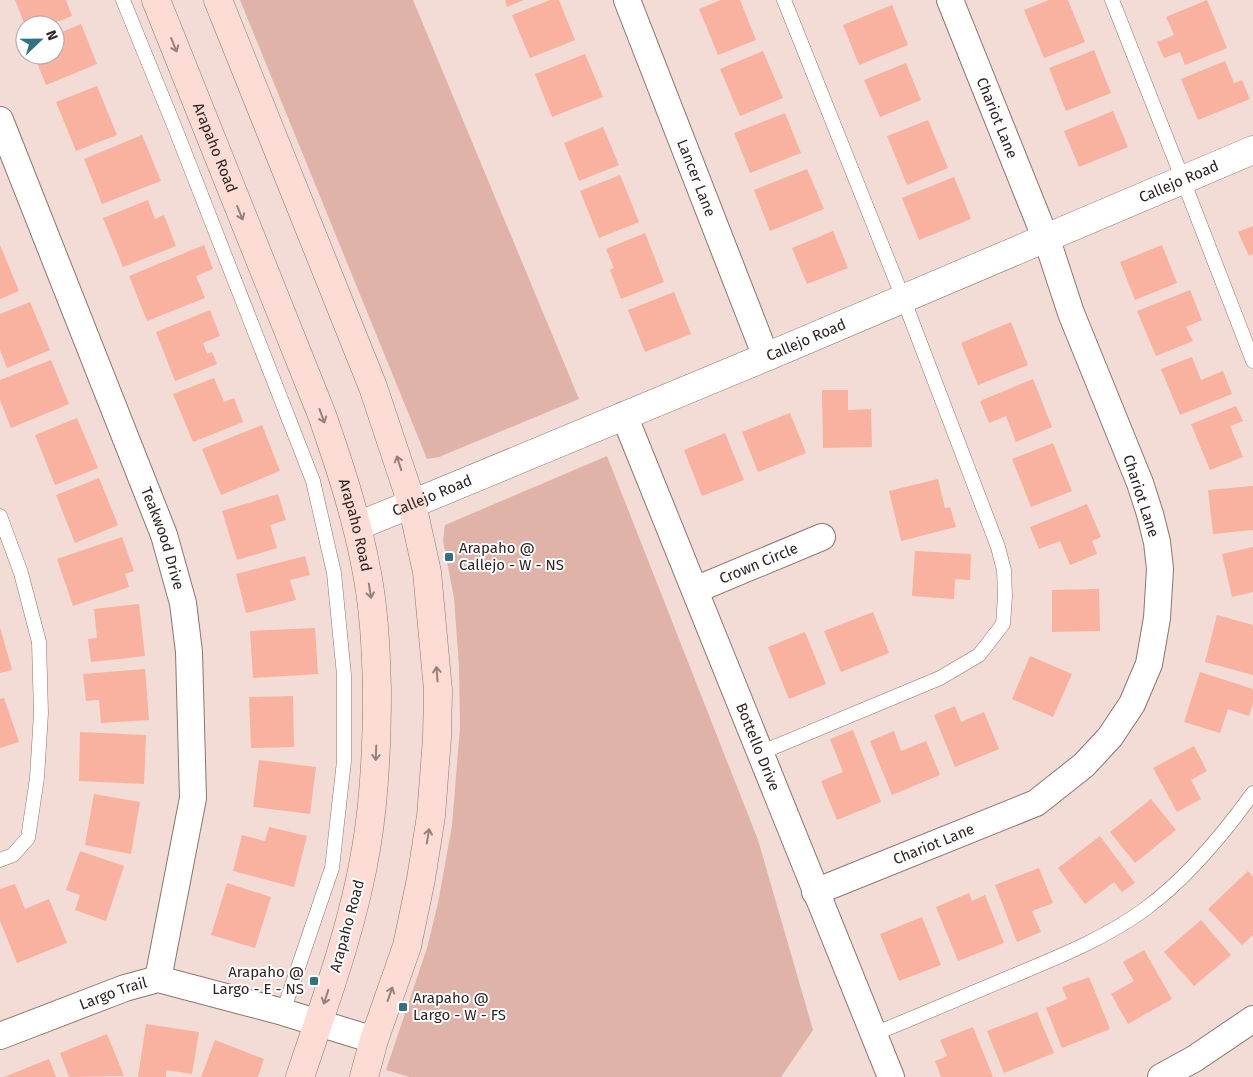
<svg xmlns="http://www.w3.org/2000/svg" width="1253" height="1077" font-family="'Fira Sans',sans-serif">
  <rect width="100%" height="100%" fill="#f3dcd5"/>
  <g fill="#dfb3a7">
    <polygon points="240,0 413,0 579,399 439,457 427,459"/>
    <polygon points="607,456 758,840 813,1030 781,1077 410,1077 386,1070 427,948 438,903 452,826 460,727 459,666 454,598 443,541 445,525"/>
  </g>
  <g fill="#f8b29f">
    <polygon points="15,0 66,0 72,16 49,25 25,25"/>
    <polygon points="505,0 524,0 507,7"/>
    <polygon points="550,0 559,0 575,40 530,58 512,15"/>
    <polygon points="721,0 740,0 756,40 718,55 699,9"/>
    <polygon points="1049,0 1068,0 1085,42 1044,58 1024,10"/>
    <polygon points="1207,0 1227,48 1185,65 1180,52 1164,58 1157,42 1174,35 1166,17"/>
    <polygon points="892,5 908,45 859,65 843,25"/>
    <polygon points="81,24 97,64 46,85 34,55 55,55 55,35"/>
    <polygon points="1094,50 1111,93 1066,111 1049,68"/>
    <polygon points="763,51 783,98 740,116 720,69"/>
    <polygon points="585,54 603,97 552,117 535,74"/>
    <polygon points="1225,61 1234,83 1242,80 1250,99 1198,120 1181,79"/>
    <polygon points="906,63 921,100 880,117 864,80"/>
    <polygon points="97,86 117,135 76,151 56,102"/>
    <polygon points="1113,111 1128,147 1079,167 1064,131"/>
    <polygon points="785,113 801,153 750,173 734,133"/>
    <polygon points="928,120 948,168 907,185 887,136"/>
    <polygon points="603,127 619,165 579,181 564,143"/>
    <polygon points="142,135 161,181 102,204 84,159"/>
    <polygon points="807,169 824,209 770,231 754,190"/>
    <polygon points="620,175 639,222 599,238 580,191"/>
    <polygon points="954,177 971,219 919,240 902,198"/>
    <polygon points="148,200 155,219 164,215 176,246 123,267 103,218"/>
    <polygon points="1253,226 1253,254 1249,256 1238,232"/>
    <polygon points="833,231 848,268 807,284 792,248"/>
    <polygon points="645,233 664,282 621,299 610,270 614,268 606,249"/>
    <polygon points="0,245 19,291 0,299"/>
    <polygon points="204,245 213,269 196,276 205,298 147,321 129,276"/>
    <polygon points="1162,245 1177,283 1135,300 1120,262"/>
    <polygon points="1190,290 1202,320 1186,327 1193,341 1156,356 1137,311"/>
    <polygon points="674,292 691,334 645,352 628,310"/>
    <polygon points="30,302 50,350 7,368 0,350 0,314"/>
    <polygon points="210,310 220,336 203,343 207,354 212,352 217,364 175,381 156,332"/>
    <polygon points="1011,322 1028,365 978,385 961,343"/>
    <polygon points="1192,357 1201,380 1223,371 1232,394 1180,415 1161,369"/>
    <polygon points="51,360 69,404 11,428 0,400 0,380"/>
    <polygon points="214,378 224,402 234,398 243,422 193,442 173,394"/>
    <polygon points="1033,379 1052,427 1016,442 1006,416 989,423 980,401"/>
    <polygon points="822,390 848,390 848,410 871,409 872,447 823,448"/>
    <polygon points="1236,406 1243,421 1230,426 1243,457 1210,470 1191,424"/>
    <polygon points="790,413 806,453 758,472 742,432"/>
    <polygon points="77,418 98,468 55,485 35,435"/>
    <polygon points="262,425 280,471 221,495 202,449"/>
    <polygon points="725,433 744,480 702,496 684,450"/>
    <polygon points="1053,443 1072,491 1031,507 1012,459"/>
    <polygon points="99,478 118,525 75,543 56,495"/>
    <polygon points="938,479 945,508 950,507 956,527 901,541 889,491"/>
    <polygon points="1253,486 1253,530 1213,534 1208,490"/>
    <polygon points="278,494 286,520 270,525 277,548 237,560 222,511"/>
    <polygon points="1087,504 1101,537 1092,541 1097,554 1070,565 1060,541 1039,549 1030,527"/>
    <polygon points="122,537 134,571 125,574 129,587 73,606 57,559"/>
    <polygon points="1253,547 1253,592 1232,597 1222,554"/>
    <polygon points="915,551 971,554 970,580 955,579 954,599 912,596"/>
    <polygon points="305,556 310,575 290,580 296,600 246,613 236,574"/>
    <polygon points="1099,589 1100,631 1052,632 1052,590"/>
    <polygon points="139,604 145,656 91,662 88,639 97,638 94,609"/>
    <polygon points="873,612 889,653 841,672 824,631"/>
    <polygon points="1217,615 1253,625 1253,675 1205,662"/>
    <polygon points="0,627 12,670 0,673"/>
    <polygon points="315,628 318,674 253,678 250,631"/>
    <polygon points="805,632 826,684 789,699 768,647"/>
    <polygon points="1030,656 1072,674 1053,717 1012,699"/>
    <polygon points="145,669 149,720 101,723 99,700 86,701 83,674"/>
    <polygon points="1200,672 1253,689 1253,703 1249,716 1228,709 1220,733 1184,722"/>
    <polygon points="293,696 294,747 251,748 249,697"/>
    <polygon points="4,698 19,742 0,748 0,699"/>
    <polygon points="955,706 961,722 984,712 999,749 955,767 934,715"/>
    <polygon points="853,730 881,802 837,820 821,781 843,772 830,739"/>
    <polygon points="894,731 901,751 926,741 940,775 892,795 870,741"/>
    <polygon points="80,732 146,735 144,784 79,781"/>
    <polygon points="1194,746 1207,771 1191,780 1201,799 1177,812 1153,768"/>
    <polygon points="259,760 316,767 310,814 253,807"/>
    <polygon points="94,794 140,802 131,854 85,845"/>
    <polygon points="1151,799 1176,830 1135,863 1110,832"/>
    <polygon points="269,827 307,836 294,887 233,871 242,835 265,841"/>
    <polygon points="1100,836 1135,883 1122,892 1114,882 1085,904 1058,868"/>
    <polygon points="80,851 124,866 106,921 75,910 80,895 66,890"/>
    <polygon points="1039,868 1053,903 1032,911 1041,932 1017,942 995,885"/>
    <polygon points="1248,871 1253,877 1253,935 1242,945 1208,909"/>
    <polygon points="227,883 271,897 255,948 211,935"/>
    <polygon points="15,884 25,909 49,899 67,943 17,963 0,921 0,889"/>
    <polygon points="969,893 972,901 985,895 1004,943 958,961 936,907"/>
    <polygon points="922,917 941,965 899,981 880,934"/>
    <polygon points="1201,920 1231,955 1194,986 1164,952"/>
    <polygon points="1144,950 1172,999 1128,1024 1111,994 1134,981 1123,962"/>
    <polygon points="1089,977 1110,1029 1062,1048 1046,1008 1067,999 1062,987"/>
    <polygon points="1037,1012 1054,1053 1004,1073 987,1031"/>
    <polygon points="146,1024 199,1032 192,1074 166,1070 166,1077 138,1077"/>
    <polygon points="973,1027 993,1077 941,1077 935,1061 947,1056 940,1040"/>
    <polygon points="107,1034 124,1076 69,1077 60,1053"/>
    <polygon points="215,1040 264,1059 258,1077 201,1077"/>
    <polygon points="49,1059 56,1077 4,1077"/>
  </g>
  <g fill="none" stroke-linecap="round" stroke-linejoin="round">
    <g stroke="#8b7670" stroke-width="15">
      <g id="service">
        <polyline points="123,0 175,128 313,481 334,573 344,675 344,761 332,868 283,1012"/>
        <polyline points="1112,0 1183,180 1253,361"/>
        <polyline points="0,516 21,573 39,642 41,713 37,778 28,838 13,855 0,860"/>
        <polyline points="760,753 940,678 979,655 1003,624 1005,596 1004,570 998,547 903,298 784,0"/>
        <path d="M874,1034C923,1014 972,993 1020,973C1063,955 1107,937 1145,909C1185,880 1224,833 1253,793"/>
      </g>
    </g>
    <g stroke="#8b7670" stroke-width="28">
      <g id="minor">
        <path id="s1" d="M627,0L766,357"/>
        <path id="s2" d="M0,120L164,535L183,603L189,652L193,798L158,979"/>
        <path id="s3" d="M624,415L891,1077"/>
        <path id="s4" d="M695,590L822,537"/>
        <path id="s5" d="M815,892L1036,803L1084,765L1110,737L1132,704L1149,664L1157,618L1160,569L1157,542L1150,514L1140,483L1071,313L1051,252L950,0"/>
        <path id="s6" d="M0,1036L125,988L158,979L283,1012L374,1040"/>
        <polyline points="1161,1077 1194,1059 1253,1019"/>
      </g>
    </g>
    <g stroke="#8b7670" stroke-width="29">
      <g id="tertiary">
        <path id="s7" d="M357,526L412,504L766,357L1253,150"/>
      </g>
    </g>
    <g stroke="#8b7670" stroke-width="29">
      <g id="secondary">
        <path id="s8" d="M156,0L322,415C339,464 355,512 365,563C374,605 376,648 377,691C377,743 375,797 366,849C353,927 325,1002 300,1077"/>
        <polyline points="218,0 373,387 412,504 427,572 438,690 437,738 431,816 421,879 407,946 374,1040 364,1077"/>
      </g>
    </g>
    <use href="#service" stroke="#fff" stroke-width="14"/>
    <use href="#minor" stroke="#fff" stroke-width="26"/>
    <use href="#tertiary" stroke="#fff" stroke-width="28"/>
    <use href="#secondary" stroke="#fcdcd4" stroke-width="28"/>
  </g>
  <defs><path id="oneway-shaft" d="M-6 0H5M1.5-3L5.5 0L1.5 3" fill="none" stroke-width="1.6" stroke-linecap="round" stroke-linejoin="round" transform="scale(1.25)"/></defs>
  <g stroke="#95807c">
    <use href="#oneway-shaft" transform="translate(174 45) rotate(68)"/>
    <use href="#oneway-shaft" transform="translate(240 213) rotate(68)"/>
    <use href="#oneway-shaft" transform="translate(322 416) rotate(70)"/>
    <use href="#oneway-shaft" transform="translate(399 463) rotate(-108)"/>
    <use href="#oneway-shaft" transform="translate(370 591) rotate(81)"/>
    <use href="#oneway-shaft" transform="translate(437 674) rotate(-94)"/>
    <use href="#oneway-shaft" transform="translate(376 753) rotate(92)"/>
    <use href="#oneway-shaft" transform="translate(428 836) rotate(-81)"/>
    <use href="#oneway-shaft" transform="translate(390 994) rotate(-71)"/>
    <use href="#oneway-shaft" transform="translate(326 997) rotate(108)"/>
  </g>
  <g fill="#2f7383" stroke="#fff" stroke-width="2">
    <rect x="444" y="552" width="10" height="10" rx="2.5"/>
    <rect x="309" y="976" width="10" height="10" rx="2.5"/>
    <rect x="398" y="1002" width="10" height="10" rx="2.5"/>
  </g>
  <g text-anchor="middle" stroke-width="4" stroke-linejoin="round" paint-order="stroke">
    <g font-size="15" fill="#2e2523" stroke="#fff">
      <text transform="translate(997 118) rotate(68)" y="5">Chariot Lane</text>
      <text dy="5" stroke="none"><textPath href="#s8" startOffset="159">Arapaho Road</textPath></text>
      <text dy="5" stroke="none"><textPath href="#s1" startOffset="191">Lancer Lane</textPath></text>
      <text dy="5" stroke="none"><textPath href="#s7" startOffset="891">Callejo Road</textPath></text>
      <text dy="5" stroke="none"><textPath href="#s7" startOffset="486">Callejo Road</textPath></text>
      <text dy="5" stroke="none"><textPath href="#s7" startOffset="81">Callejo Road</textPath></text>
      <text transform="translate(1141 496) rotate(72)" y="5">Chariot Lane</text>
      <text dy="5" stroke="none"><textPath href="#s8" startOffset="562">Arapaho Road</textPath></text>
      <text dy="5" stroke="none"><textPath href="#s2" startOffset="449">Teakwood Drive</textPath></text>
      <text dy="5" stroke="none"><textPath href="#s4" startOffset="69">Crown Circle</textPath></text>
      <text dy="5" stroke="none"><textPath href="#s3" startOffset="358">Bottello Drive</textPath></text>
      <text dy="5" stroke="none"><textPath href="#s5" startOffset="128">Chariot Lane</textPath></text>
      <text transform="translate(347 926) rotate(-75)" y="5">Arapaho Road</text>
      <text dy="5" stroke="none"><textPath href="#s6" startOffset="121">Largo Trail</textPath></text>
    </g>
    <g font-size="15" fill="#2e2523" stroke="#fff" text-anchor="start">
      <text x="459" y="553">Arapaho @<tspan x="459" dy="17">Callejo - W - NS</tspan></text>
      <text x="304" y="977" text-anchor="end">Arapaho @<tspan x="304" dy="17">Largo - E - NS</tspan></text>
      <text x="413" y="1003">Arapaho @<tspan x="413" dy="17">Largo - W - FS</tspan></text>
    </g>
  </g>
  <g transform="translate(40 40) rotate(68)"><circle r="24" fill="#ffffff" stroke="#aba8a7"/>
  <path d="M0-4L9 19L0 12L-9 19Z" fill="#2f7383"/>
  <text y="-8" font-size="14" font-weight="bold" text-anchor="middle" fill="#2e2523">N</text>
  </g>
</svg>
